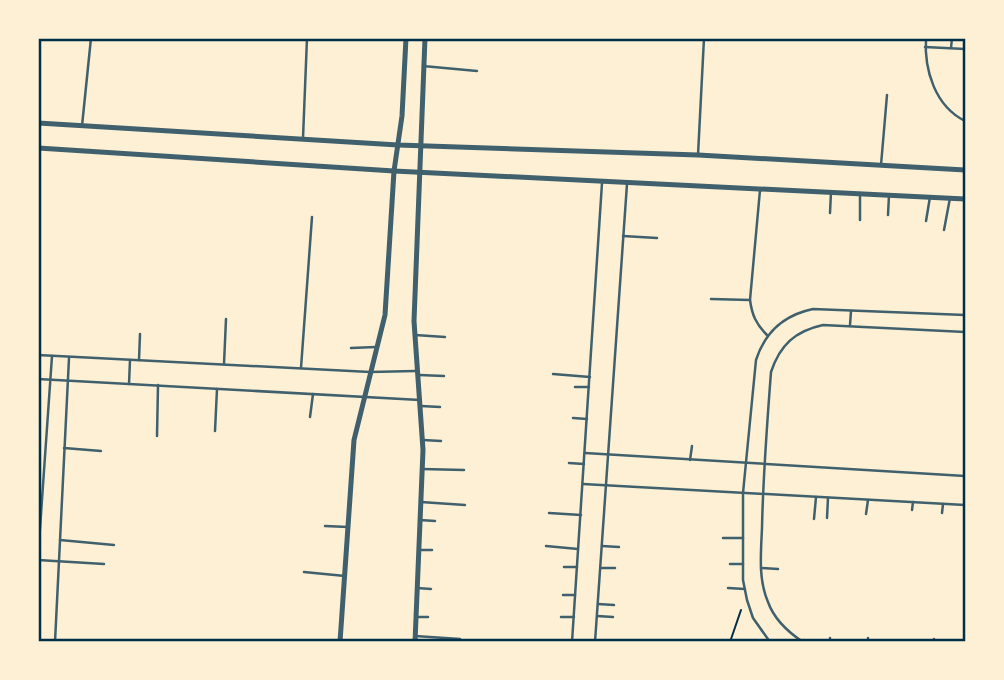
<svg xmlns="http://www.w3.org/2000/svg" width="1004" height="680" font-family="Spectral,serif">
  <rect width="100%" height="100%" fill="#fdf0d5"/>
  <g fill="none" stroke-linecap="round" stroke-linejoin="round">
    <polyline stroke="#003049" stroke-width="2" points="730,642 741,610"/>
    <g stroke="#3f606c" stroke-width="2.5">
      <path d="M926,38C924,70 935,106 965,121"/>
      <polyline points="925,47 965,49"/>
      <polyline points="951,48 952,38"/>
      <polyline points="423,66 477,71"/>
      <polyline points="82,126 91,38"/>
      <polyline points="303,138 307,38"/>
      <polyline points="698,155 704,38"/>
      <polyline points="881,165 887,95"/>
      <path d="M760,190L750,300C752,315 756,324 767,335"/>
      <polyline points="830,213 831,192"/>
      <polyline points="888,215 889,195"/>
      <polyline points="860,220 860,193"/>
      <polyline points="926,221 930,197"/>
      <polyline points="944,230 950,198"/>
      <polyline points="623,236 657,238"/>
      <polyline points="711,299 750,300"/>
      <polyline points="850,325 851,311"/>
      <polyline points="415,335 445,337"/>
      <polyline points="351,348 376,347"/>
      <polyline points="38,355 370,372 415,371"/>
      <polyline points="139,360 140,334"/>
      <polyline points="224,364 226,319"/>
      <polyline points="301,368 312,217"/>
      <polyline points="553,374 590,377"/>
      <polyline points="419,375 444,376"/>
      <polyline points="38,379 420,400"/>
      <polyline points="129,384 130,360"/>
      <polyline points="575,387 589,387"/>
      <polyline points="421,406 440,407"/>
      <polyline points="310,417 313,394"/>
      <polyline points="573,418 587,419"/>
      <polyline points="215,431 217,389"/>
      <polyline points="157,436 158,385"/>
      <polyline points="423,440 441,441"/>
      <polyline points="64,448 101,451"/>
      <polyline points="585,453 965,476"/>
      <polyline points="690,460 692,446"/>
      <polyline points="569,463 584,464"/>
      <polyline points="422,469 464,470"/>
      <polyline points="583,484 965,505"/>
      <polyline points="421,502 465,505"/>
      <polyline points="912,510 913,502"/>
      <polyline points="549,513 581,515"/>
      <polyline points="942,513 943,504"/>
      <polyline points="866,514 868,500"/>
      <polyline points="827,518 828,498"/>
      <polyline points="814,519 816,497"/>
      <polyline points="420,520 435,521"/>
      <polyline points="325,526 348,527"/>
      <polyline points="723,538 743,538"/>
      <polyline points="60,540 114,545"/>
      <polyline points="546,546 578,549"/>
      <polyline points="602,546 619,547"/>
      <polyline points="419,550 432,550"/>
      <polyline points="38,557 52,356"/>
      <polyline points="38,560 104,564"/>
      <polyline points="730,564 743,564"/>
      <polyline points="564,567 577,567"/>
      <polyline points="601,568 615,568"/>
      <polyline points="761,568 778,569"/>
      <polyline points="304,572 345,576"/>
      <polyline points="417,588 431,589"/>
      <polyline points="728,588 745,589"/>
      <polyline points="563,595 575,595"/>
      <polyline points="598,604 614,605"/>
      <polyline points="597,616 613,617"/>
      <polyline points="416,617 428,617"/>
      <polyline points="561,617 574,617"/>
      <polyline points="415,636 460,639"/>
      <polyline points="830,638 830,642"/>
      <polyline points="55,642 69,358"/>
      <polyline points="572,642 602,183"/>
      <polyline points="595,642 627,184"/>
      <path d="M770,642L753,618L747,600L743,580V493L756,360C765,332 784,315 813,309L965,315"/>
      <path d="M803,642C788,632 774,619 768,602C758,579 761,552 762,528C763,476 767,424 771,372C780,345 795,331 823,325L965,332"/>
      <polyline points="868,642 868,638"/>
      <polyline points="898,642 898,641"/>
      <polyline points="934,642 934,639"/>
    </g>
    <g stroke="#3f606c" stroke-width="5">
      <polyline points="38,123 398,145 698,155 965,170"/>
      <polyline points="38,148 394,171 965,199"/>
      <polyline points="340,642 354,440 385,315 394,171 402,116 406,38"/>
      <polyline points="415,642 423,450 414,321 425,38"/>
    </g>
  </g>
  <rect width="1004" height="680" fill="none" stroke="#fdf0d5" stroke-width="80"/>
  <rect x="40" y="40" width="924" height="600" fill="none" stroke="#003049" stroke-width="2.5"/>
</svg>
